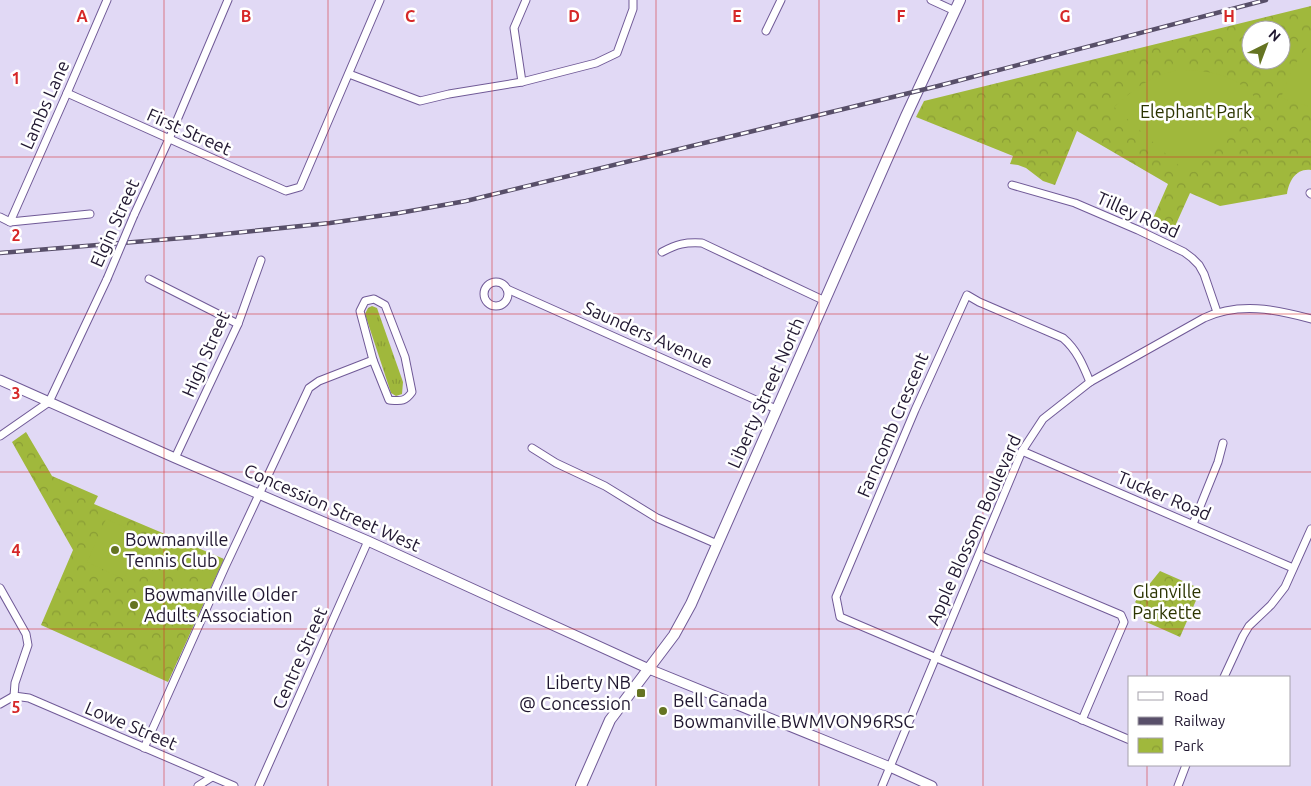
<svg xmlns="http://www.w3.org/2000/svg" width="1311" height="786" font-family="Ubuntu,sans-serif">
  <defs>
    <pattern id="grass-tufts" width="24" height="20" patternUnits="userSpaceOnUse" patternTransform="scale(1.25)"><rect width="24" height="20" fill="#a0b83c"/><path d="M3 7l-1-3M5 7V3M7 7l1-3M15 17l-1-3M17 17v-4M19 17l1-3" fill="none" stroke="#8a9d35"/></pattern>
    <pattern id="park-crowns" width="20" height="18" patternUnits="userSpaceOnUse" patternTransform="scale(1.25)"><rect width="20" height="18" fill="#a0b83c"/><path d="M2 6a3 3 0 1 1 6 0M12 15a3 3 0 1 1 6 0" fill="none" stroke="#8a9d35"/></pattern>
  </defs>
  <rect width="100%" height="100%" fill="#e1d9f5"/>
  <polygon fill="url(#grass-tufts)" points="372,306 377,308 403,382 402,394 396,396 391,393 365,314 368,308"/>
  <g fill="url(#park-crowns)" fill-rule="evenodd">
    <path d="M1311,6V170C1296,168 1289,181 1287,194L1220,206L1190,193L1172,233L1151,223L1168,184L1077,131L1055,185L1043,181L1026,168L1018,165L1010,164L1013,156L916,117L924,101ZM1251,30H1281V60H1251Z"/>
    <polygon points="26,432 52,476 98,496 94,504 224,559 168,682 41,625 73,550 12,442"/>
    <path d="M1160,571L1201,589L1180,637L1144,621C1143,613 1142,608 1135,602Z"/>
  </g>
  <g fill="#a0b83c">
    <path d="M1311,43V107L1281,98C1288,78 1295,59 1311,43Z"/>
    <path d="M1178,70C1210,70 1240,75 1259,103L1194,172H1186L1114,107C1135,88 1149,77 1178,70Z"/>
    <polygon points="106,519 135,532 142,539 124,579 87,562"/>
  </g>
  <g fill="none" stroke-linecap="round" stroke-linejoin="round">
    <g stroke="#705a97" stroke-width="9">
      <g id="minor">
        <polyline points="931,0 955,11"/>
        <polyline points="766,31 781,0"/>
        <polyline points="349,74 420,101 449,94 522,82 596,63 617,53 633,9 633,0"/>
        <polyline points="522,82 514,28 526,0"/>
        <polyline points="67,93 286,191 300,187 380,0"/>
        <polyline points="1012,185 1075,203 1138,230 1184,252 1192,258 1199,265 1204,274 1217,312"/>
        <polyline points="1310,193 1311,194"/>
        <polyline points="134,215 169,139 228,0"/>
        <polyline points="0,217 10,222 90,214"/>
        <polyline points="10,222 67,93 107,0"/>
        <path d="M662,252C677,244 685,242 702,243L825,301"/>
        <polyline points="149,279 238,324"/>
        <circle cx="496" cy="294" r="12"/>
        <polyline points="507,289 776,409"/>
        <path d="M374,299L385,305L405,357L412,392C405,402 401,401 389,400L373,360L360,311L365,301Z"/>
        <path d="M1090,382C1083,365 1077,350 1063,338L979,302L967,295L915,410L836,597L840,617L1130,740"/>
        <polyline points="0,436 49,402 107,279"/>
        <polyline points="532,448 556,463 605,486 657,518 717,544"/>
        <polyline points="1022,451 1293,568"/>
        <polyline points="175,458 238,324 261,260"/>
        <polyline points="1193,524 1218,462 1223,443"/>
        <polyline points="979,555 1121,615 1124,622 1082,720"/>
        <polyline points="0,588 26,634 28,645 15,683 14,696"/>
        <polyline points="1224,677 1243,636 1249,626 1271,605 1285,587 1311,529"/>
        <polyline points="14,696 29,698 234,786"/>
        <polyline points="0,704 14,696"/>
        <polyline points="144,748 225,567 309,388 319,381 373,360"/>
        <polyline points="198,786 212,777"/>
        <polyline points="259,786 368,541"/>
        <path d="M882,786L1022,451L1043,419L1090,382L1204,318C1239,302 1275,309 1311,319"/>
        <polyline points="1178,786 1186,765"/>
      </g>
    </g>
    <g stroke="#705a97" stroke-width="11">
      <polyline id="tertiary" points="0,380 175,458 368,541 649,669 890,767 932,786"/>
    </g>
    <g stroke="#705a97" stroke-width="12">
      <polyline id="secondary" points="581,786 610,720 674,635 691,604 906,116 960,0"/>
    </g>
    <use href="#minor" stroke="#fff" stroke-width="7"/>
    <use href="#tertiary" stroke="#fff" stroke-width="9"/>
    <use href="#secondary" stroke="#fff" stroke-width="10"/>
    <g stroke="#584f69" stroke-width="4.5">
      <polyline id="rail" points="0,253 195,237 330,223 399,213 466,201 938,86 1266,0"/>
    </g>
    <use href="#rail" stroke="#fff" stroke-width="2.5" stroke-dasharray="8" stroke-linecap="butt"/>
    <g stroke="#705a97" stroke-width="9" stroke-linecap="butt">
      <polyline id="minor-bridge" points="107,279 134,215"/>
    </g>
    <use href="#minor-bridge" stroke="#fff" stroke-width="7"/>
  </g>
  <path fill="none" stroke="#d62828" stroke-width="1" stroke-opacity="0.55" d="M164,0V786M328,0V786M492,0V786M656,0V786M819,0V786M983,0V786M1147,0V677M0,157H1311M0,314H1311M0,472H1311M0,629H1311M1147,765V786"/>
  <g fill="#657422" stroke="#fff" stroke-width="2">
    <circle cx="115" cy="550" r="5"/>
    <circle cx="134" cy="605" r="5"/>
    <rect x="636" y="688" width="10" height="10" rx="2.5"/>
    <circle cx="663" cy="711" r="5"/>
  </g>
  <g text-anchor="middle" stroke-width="5" stroke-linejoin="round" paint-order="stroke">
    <g font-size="18" fill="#201730" stroke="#fff">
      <text transform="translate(45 105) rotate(-66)" y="6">Lambs Lane</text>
      <text transform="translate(189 132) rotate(24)" y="6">First Street</text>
      <text transform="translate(1138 215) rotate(24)" y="6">Tilley Road</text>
      <text transform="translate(115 223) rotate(-66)" y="6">Elgin Street</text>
      <text transform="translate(648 335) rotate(24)" y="6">Saunders Avenue</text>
      <text transform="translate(206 354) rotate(-66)" y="6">High Street</text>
      <text transform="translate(766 393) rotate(-66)" y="6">Liberty Street North</text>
      <text transform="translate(893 425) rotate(-67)" y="6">Farncomb Crescent</text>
      <text transform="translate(1164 496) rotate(23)" y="6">Tucker Road</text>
      <text transform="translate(332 508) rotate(24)" y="6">Concession Street West</text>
      <text transform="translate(974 530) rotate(-66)" y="6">Apple Blossom Boulevard</text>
      <text transform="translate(300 658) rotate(-66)" y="6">Centre Street</text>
      <text transform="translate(131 726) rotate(23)" y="6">Lowe Street</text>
    </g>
    <g font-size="18" fill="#2b3400" stroke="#fff">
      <text x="1196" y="118">Elephant Park</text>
      <text x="1167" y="598">Glanville<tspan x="1167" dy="21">Parkette</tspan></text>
    </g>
    <g font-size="18" fill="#201730" stroke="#fff" text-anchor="start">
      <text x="125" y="546">Bowmanville<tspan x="125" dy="21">Tennis Club</tspan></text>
      <text x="144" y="601">Bowmanville Older<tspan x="144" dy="21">Adults Association</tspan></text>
      <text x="631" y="689" text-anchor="end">Liberty NB<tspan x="631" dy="21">@ Concession</tspan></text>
      <text x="673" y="707">Bell Canada<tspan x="673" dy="21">Bowmanville BWMVON96RSC</tspan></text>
    </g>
  </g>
  <g font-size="16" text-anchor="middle" font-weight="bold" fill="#d62828" stroke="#fff" stroke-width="5" stroke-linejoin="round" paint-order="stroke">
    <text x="82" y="22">A</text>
    <text x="246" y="22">B</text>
    <text x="410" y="22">C</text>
    <text x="574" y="22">D</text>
    <text x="737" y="22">E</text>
    <text x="901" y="22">F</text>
    <text x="1065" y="22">G</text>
    <text x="1229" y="22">H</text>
    <text x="16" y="84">1</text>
    <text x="16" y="241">2</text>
    <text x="16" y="399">3</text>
    <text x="16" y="556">4</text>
    <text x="16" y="713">5</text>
  </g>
  <rect x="1128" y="676" width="162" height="90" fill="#ffffff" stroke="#a6a2ac"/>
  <rect x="1138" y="692" width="25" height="8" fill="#ffffff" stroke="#a6a2ac"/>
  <text x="1174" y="701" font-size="15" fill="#201730">Road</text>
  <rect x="1138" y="717" width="25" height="8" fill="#584f69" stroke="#a6a2ac"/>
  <text x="1174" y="726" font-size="15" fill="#201730">Railway</text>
  <rect x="1138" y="738" width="25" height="15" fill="url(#park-crowns)" stroke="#a6a2ac"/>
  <text x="1174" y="751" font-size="15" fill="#201730">Park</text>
  <g transform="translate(1266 45) rotate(42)"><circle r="24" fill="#ffffff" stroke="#a6a2ac"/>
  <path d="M0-4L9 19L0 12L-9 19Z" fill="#657422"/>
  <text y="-8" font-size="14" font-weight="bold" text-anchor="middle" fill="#201730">N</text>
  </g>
</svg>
